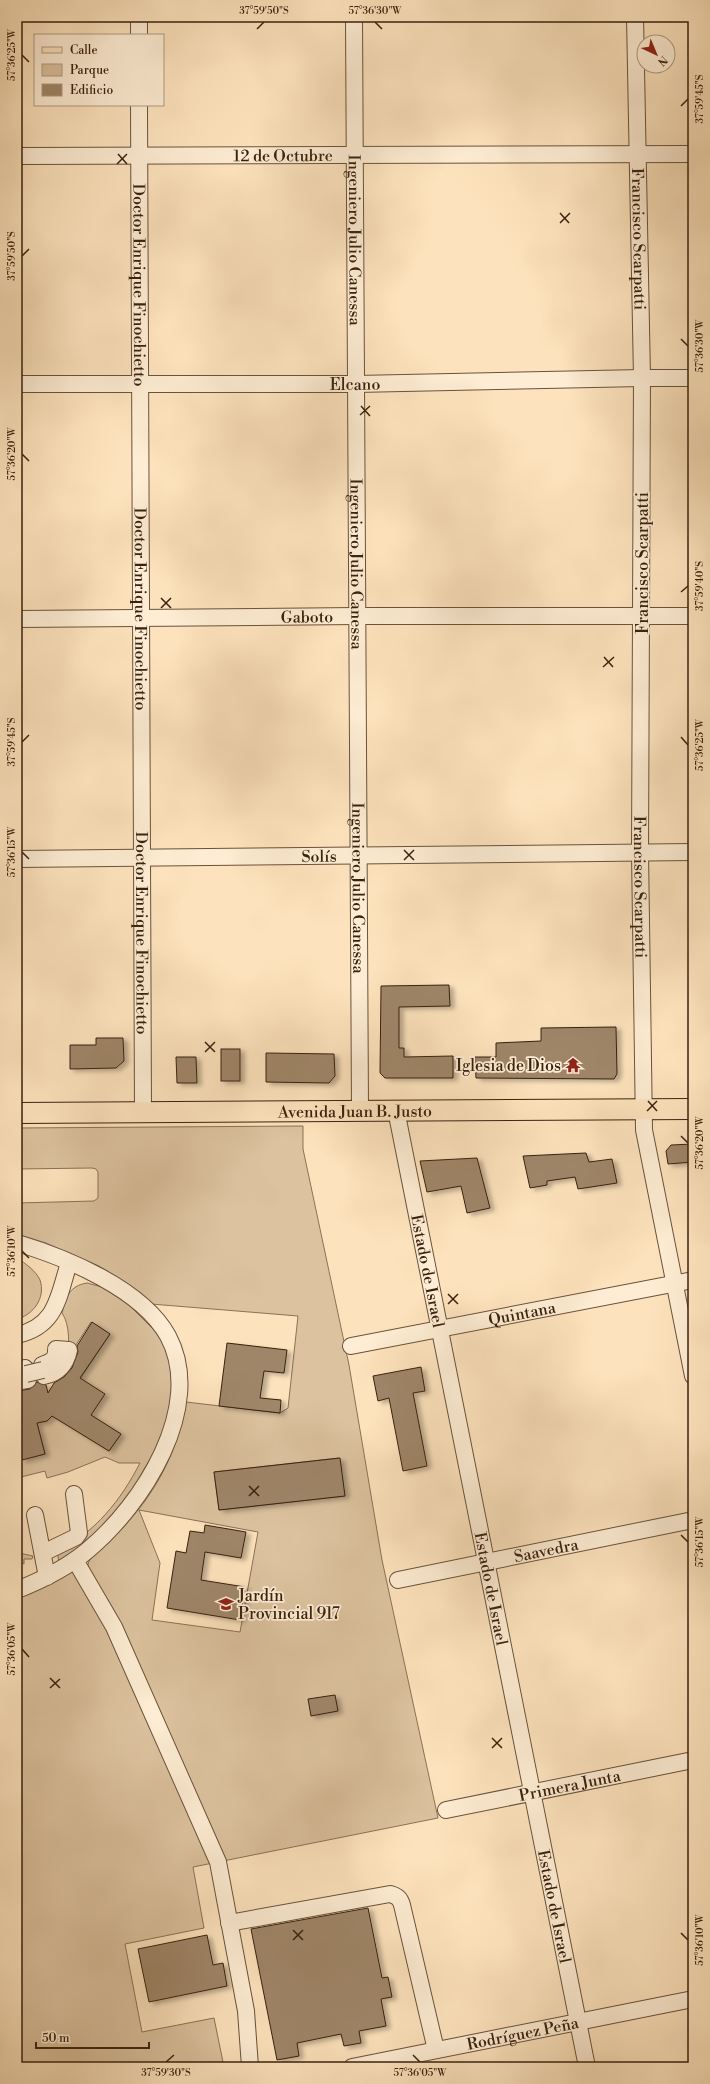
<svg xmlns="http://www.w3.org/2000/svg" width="710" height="2084" font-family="'Libre Bodoni',serif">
  <defs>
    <filter id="shadow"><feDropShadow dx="4.5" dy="2.5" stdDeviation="2" flood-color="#0004"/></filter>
  </defs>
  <rect width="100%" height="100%" fill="#fde3bd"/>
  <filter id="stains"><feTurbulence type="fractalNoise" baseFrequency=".005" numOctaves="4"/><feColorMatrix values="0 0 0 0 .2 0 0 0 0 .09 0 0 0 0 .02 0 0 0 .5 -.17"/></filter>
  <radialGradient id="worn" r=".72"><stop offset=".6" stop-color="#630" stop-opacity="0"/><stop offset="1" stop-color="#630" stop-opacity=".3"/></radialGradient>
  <g fill="#dcc29f" stroke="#8a7257" fill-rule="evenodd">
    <path d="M303,1126V1149L349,1365L382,1560L438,1818L193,1867L204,1928L125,1944L142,2032L214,2018L224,2067H17V1596L72,1572L76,1574L88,1567C86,1557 109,1542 117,1534C154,1496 177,1455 186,1402L280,1413L288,1408L298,1316L151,1304L130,1286L99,1266L46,1243L17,1234V1203L94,1201L98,1198V1172L96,1169L92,1168L17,1169V1128ZM339,1458L344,1496L219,1510L214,1472ZM139,1510L258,1532L240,1632L152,1620L160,1563Z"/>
    <path d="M17,1258C25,1263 36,1271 40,1280C46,1298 33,1315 17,1319Z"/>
    <path d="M87,1283L102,1287L127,1303L158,1334L167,1349L175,1387L165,1429L153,1454L125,1502L91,1540L59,1563L57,1551C95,1533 121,1500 140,1463H119L105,1457L68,1472L47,1478L45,1471L17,1478V1447H19L23,1459L45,1454L37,1423L47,1421L52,1416L109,1451L121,1434L70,1403L80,1379L110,1334L91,1322L66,1360C70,1348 70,1324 62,1313C66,1297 69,1286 87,1283Z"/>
    <polygon points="17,1544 19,1553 33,1556 32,1559 24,1559 24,1564 17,1560"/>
  </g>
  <g fill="#9f8669" stroke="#39210f" filter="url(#shadow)">
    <polygon points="449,985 450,1006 399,1007 399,1048 404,1048 404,1057 453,1056 453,1078 385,1078 380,1073 381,986"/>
    <polygon points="616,1027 617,1074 614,1079 476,1078 475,1057 496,1057 496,1043 541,1041 541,1028"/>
    <polygon points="96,1038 123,1038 124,1061 116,1068 70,1069 70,1045 96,1045"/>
    <rect x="221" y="1049" width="19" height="32"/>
    <polygon points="266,1053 334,1054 335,1076 329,1083 266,1082"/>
    <polygon points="176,1057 196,1057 197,1083 177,1083"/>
    <polygon points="693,1144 693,1162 668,1164 666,1151 671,1145"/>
    <polygon points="586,1153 589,1162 612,1159 617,1183 578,1189 575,1177 547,1181 547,1185 530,1188 523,1156"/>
    <polygon points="477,1158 490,1208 467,1213 461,1186 427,1192 420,1161"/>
    <polygon points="92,1322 110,1334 80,1378 105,1394 91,1415 121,1434 109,1451 52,1416 47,1421 37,1423 45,1454 22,1460 17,1437 17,1391 30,1389 37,1382 46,1385 48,1393 54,1383 64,1377 72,1368 78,1352 77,1346"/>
    <polygon points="227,1343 287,1350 284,1373 264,1371 260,1398 281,1400 280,1413 219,1406"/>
    <polygon points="421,1367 425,1391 413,1393 427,1466 403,1471 389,1398 378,1401 373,1376"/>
    <polygon points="340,1458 345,1496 219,1510 214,1472"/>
    <polygon points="205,1525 246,1532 241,1558 205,1552 201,1580 245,1587 240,1620 167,1608 176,1551 186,1553 190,1531 204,1533"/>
    <polygon points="335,1695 338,1711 311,1716 308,1699"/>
    <polygon points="368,1908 382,1978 388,1977 392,1997 381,1999 386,2026 359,2031 361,2043 344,2046 341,2034 297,2043 299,2056 277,2060 251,1929"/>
    <polygon points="207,1935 213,1965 223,1963 227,1986 149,2002 138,1949"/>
  </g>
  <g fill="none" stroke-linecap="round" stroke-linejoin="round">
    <g stroke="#6a523a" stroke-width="18">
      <g id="minor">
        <polyline points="139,17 139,35"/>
        <path id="s1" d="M354,17L360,1110"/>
        <path id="s2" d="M635,17L642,378L640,852L644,1130L693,1376"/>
        <path id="s3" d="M139,105L143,1112"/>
        <path id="s4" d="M17,156L693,154"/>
        <path id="s5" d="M17,384H356L642,378H693"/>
        <path id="s6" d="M17,619L357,616H693"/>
        <path id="s7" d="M17,859L693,852"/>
        <path id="s8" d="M396,1110L587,2067"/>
        <path d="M17,1243C67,1258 142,1289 168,1336C206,1407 142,1505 88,1550C67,1568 42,1580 17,1590"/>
        <path d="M17,1335C57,1326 58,1297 69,1263"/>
        <path id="s9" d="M351,1346L693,1280"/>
        <path d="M56,1349L69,1350C66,1364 59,1373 44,1376L42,1365C51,1362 57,1359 56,1349Z"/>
        <polyline points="17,1370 25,1368 28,1380 17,1382"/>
        <polyline points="35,1515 47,1577"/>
        <polyline points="43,1553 76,1537 79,1533 74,1494"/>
        <polyline points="75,1560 114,1627 218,1862 246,2011 250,2067"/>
        <path id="s10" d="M398,1580L693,1520"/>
        <path id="s11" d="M446,1810L693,1760"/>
        <path d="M229,1923L390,1894C397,1896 400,1898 402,1905L436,2050"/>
        <path id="s12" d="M352,2067L693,1999"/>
      </g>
    </g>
    <g stroke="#39210f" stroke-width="22">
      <g id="major">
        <path id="s13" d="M17,1113L693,1109"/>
      </g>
    </g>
    <use href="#minor" stroke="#feedd4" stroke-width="16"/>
    <use href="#major" stroke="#fde3bd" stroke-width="20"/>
    <g stroke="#6a523a" stroke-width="18" stroke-linecap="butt">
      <polyline id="minor-bridge" points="26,1374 43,1370"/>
    </g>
    <use href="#minor-bridge" stroke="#feedd4" stroke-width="16"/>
  </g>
  <path fill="none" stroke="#39210f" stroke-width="1.5" d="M375,22L382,29M257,29L264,22M22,55L29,62M681,106L688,99M118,154L127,164M117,164L127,154M560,213L569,223M560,223L570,213M22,256L29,249M681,339L688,346M361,406L370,416M360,415L370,406M22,454L29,461M681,592L688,586M161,598L171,608M161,608L171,598M604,657L613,667M603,667L614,657M681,737L688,745M22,742L29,735M404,850L414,860M22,852L29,859M404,860L414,850M205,1042L215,1052M205,1052L215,1042M648,1101L657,1111M647,1111L657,1101M681,1136L688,1143M22,1251L29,1258M448,1294L458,1304M448,1304L458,1294M249,1486L259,1496M249,1496L259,1486M681,1535L688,1542M22,1649L29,1657M50,1678L60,1688M50,1688L60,1679M492,1738L502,1748M492,1748L502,1738M293,1930L303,1940M681,1933L688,1940M293,1940L303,1930M413,2055L420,2062M166,2062L174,2055"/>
  <defs>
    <g id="temple-bare" transform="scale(1.2)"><path d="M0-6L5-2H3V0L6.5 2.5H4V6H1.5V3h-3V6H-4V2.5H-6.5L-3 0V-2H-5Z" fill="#8f2418" stroke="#feedd4" stroke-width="2.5" paint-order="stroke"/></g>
    <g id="school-bare" transform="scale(1.2)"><path d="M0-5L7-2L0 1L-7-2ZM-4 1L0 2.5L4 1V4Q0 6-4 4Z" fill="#8f2418" stroke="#feedd4" stroke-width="2.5" paint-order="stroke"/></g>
  </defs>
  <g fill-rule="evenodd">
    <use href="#temple-bare" x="573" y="1065"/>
    <use href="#school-bare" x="226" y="1604"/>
  </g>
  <g text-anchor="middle" stroke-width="3.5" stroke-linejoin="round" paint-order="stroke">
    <g font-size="16" fill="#39210f" stroke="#feedd4">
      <text dy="6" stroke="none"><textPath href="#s4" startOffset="266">12 de Octubre</textPath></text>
      <text dy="6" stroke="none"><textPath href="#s2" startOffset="222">Francisco Scarpatti</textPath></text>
      <text dy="6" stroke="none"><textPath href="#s1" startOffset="223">Ingeniero Julio Canessa</textPath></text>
      <text dy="6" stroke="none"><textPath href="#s3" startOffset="180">Doctor Enrique Finochietto</textPath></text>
      <text dy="6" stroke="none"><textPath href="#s5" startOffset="338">Elcano</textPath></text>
      <text transform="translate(642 563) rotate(-90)" y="6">Francisco Scarpatti</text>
      <text dy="6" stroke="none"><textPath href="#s1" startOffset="547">Ingeniero Julio Canessa</textPath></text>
      <text dy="6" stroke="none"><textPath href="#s3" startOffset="504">Doctor Enrique Finochietto</textPath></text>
      <text dy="6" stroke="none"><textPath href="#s6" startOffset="290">Gaboto</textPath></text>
      <text dy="6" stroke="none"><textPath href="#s7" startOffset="302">Solís</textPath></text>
      <text dy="6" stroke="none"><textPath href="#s2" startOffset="870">Francisco Scarpatti</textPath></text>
      <text dy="6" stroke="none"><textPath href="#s1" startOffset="871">Ingeniero Julio Canessa</textPath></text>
      <text dy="6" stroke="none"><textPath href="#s3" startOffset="828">Doctor Enrique Finochietto</textPath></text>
      <text dy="6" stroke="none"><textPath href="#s13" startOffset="338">Avenida Juan B. Justo</textPath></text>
      <text dy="6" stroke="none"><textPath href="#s8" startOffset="164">Estado de Israel</textPath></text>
      <text dy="6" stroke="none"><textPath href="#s9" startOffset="174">Quintana</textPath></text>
      <text dy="6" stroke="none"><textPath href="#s10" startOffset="151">Saavedra</textPath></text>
      <text dy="6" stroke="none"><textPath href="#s8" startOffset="488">Estado de Israel</textPath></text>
      <text dy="6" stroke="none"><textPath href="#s11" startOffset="126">Primera Junta</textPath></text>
      <text dy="6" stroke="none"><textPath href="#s8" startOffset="812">Estado de Israel</textPath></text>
      <text dy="6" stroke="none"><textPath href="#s12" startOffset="174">Rodríguez Peña</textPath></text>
    </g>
    <g font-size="16" fill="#39210f" stroke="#feedd4" text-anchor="end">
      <text x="561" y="1071">Iglesia de Dios</text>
      <text x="238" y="1601" text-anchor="start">Jardín<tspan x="238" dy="18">Provincial 917</tspan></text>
    </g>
  </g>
  <rect width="710" height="2084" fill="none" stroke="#fde3bd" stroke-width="44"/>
  <rect x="34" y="34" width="130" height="72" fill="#feedd4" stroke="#af9b85"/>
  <rect x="42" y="47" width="20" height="6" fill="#fde3bd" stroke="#af9b85"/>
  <text x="70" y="54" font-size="12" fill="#39210f">Calle</text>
  <rect x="42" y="64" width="20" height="12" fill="#dcc29f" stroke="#af9b85"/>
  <text x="70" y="74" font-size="12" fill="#39210f">Parque</text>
  <rect x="42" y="84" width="20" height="12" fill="#9f8669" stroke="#af9b85"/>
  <text x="70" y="94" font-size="12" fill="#39210f">Edificio</text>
  <g transform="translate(656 54) rotate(136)"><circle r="19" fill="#feedd4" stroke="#af9b85"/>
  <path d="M0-3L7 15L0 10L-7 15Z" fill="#8f2418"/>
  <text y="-6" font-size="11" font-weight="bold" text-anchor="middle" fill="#39210f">N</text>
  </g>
  <path d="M36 2042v6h113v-6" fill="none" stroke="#39210f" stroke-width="2"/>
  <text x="42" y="2042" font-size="12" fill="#39210f" stroke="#feedd4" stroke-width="3" paint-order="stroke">50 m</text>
  <rect x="22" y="22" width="666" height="2040" fill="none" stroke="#39210f" stroke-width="1.5"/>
  <g font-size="10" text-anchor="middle" fill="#39210f">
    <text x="264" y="14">37°59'50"S</text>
    <text x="375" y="14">57°36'30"W</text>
    <text transform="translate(11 55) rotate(-90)" y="4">57°36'25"W</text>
    <text transform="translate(699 99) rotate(-90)" y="4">37°59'45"S</text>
    <text transform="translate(11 256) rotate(-90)" y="4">37°59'50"S</text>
    <text transform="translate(699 346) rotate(-90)" y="4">57°36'30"W</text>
    <text transform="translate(11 454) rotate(-90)" y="4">57°36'20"W</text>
    <text transform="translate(699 586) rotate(-90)" y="4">37°59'40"S</text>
    <text transform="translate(11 742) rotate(-90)" y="4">37°59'45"S</text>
    <text transform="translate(699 745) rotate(-90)" y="4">57°36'25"W</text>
    <text transform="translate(11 852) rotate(-90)" y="4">57°36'15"W</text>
    <text transform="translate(699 1143) rotate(-90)" y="4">57°36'20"W</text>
    <text transform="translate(11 1251) rotate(-90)" y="4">57°36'10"W</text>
    <text transform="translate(699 1542) rotate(-90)" y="4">57°36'15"W</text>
    <text transform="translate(11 1649) rotate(-90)" y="4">57°36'05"W</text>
    <text transform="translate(699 1940) rotate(-90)" y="4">57°36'10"W</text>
    <text x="166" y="2076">37°59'30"S</text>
    <text x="420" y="2076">57°36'05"W</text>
  </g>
  <rect width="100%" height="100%" filter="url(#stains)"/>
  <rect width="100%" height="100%" fill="url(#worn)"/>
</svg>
